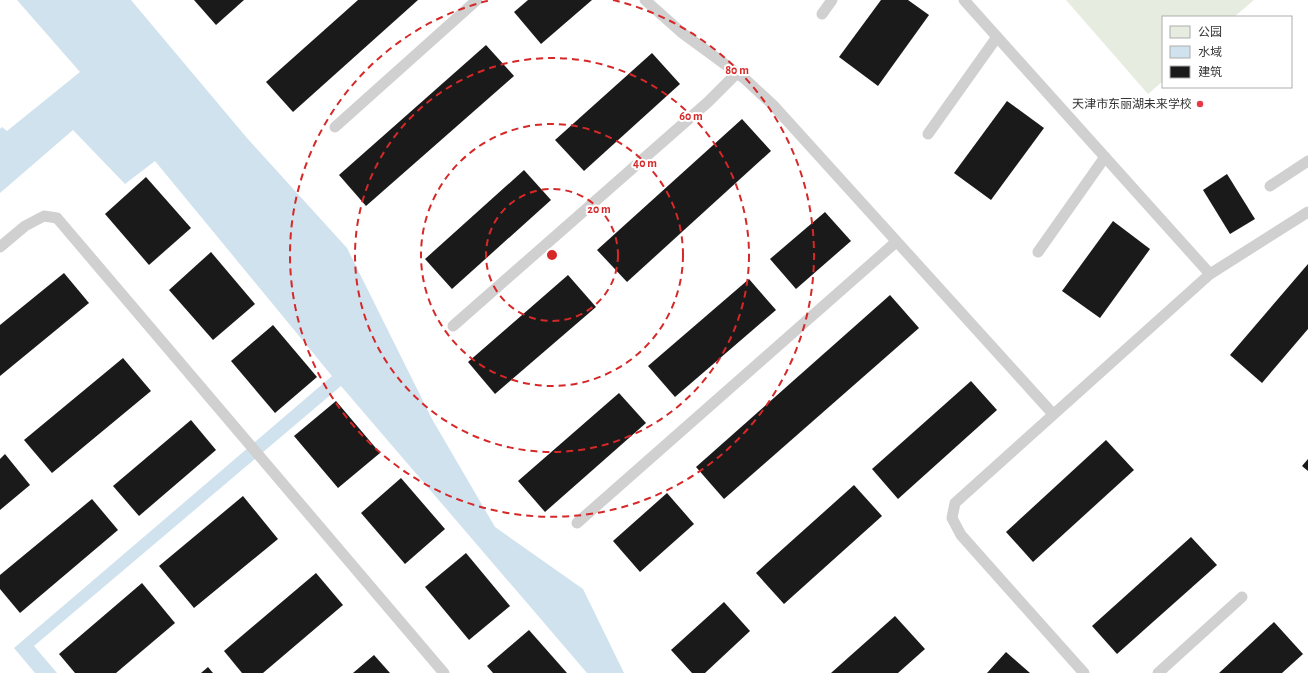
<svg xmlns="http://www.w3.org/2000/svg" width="1308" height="673" font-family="'Alegreya Sans','Noto Sans SC',sans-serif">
  <rect width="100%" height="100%" fill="#fff"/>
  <polygon fill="#e6ecdf" points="1066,0 1254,0 1234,17 1163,17 1163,81 1148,94"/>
  <polygon fill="#cfe2ee" points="17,0 131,0 247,138 347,248 432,419 495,527 583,589 624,673 587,673 341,386 34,646 57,673 35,673 14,648 332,376 155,161 125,184 73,130 0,193 0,129 2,127 7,131 80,72"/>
  <g fill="#1a1a1a">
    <polygon points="194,0 244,0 216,25"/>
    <polygon points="358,0 418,0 293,112 266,82"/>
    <polygon points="528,0 592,0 541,44 514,12"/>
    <polygon points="881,0 908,0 929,15 878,86 839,57"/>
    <polygon points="486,45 514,76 366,206 339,175"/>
    <polygon points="652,53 680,84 584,171 555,140"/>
    <polygon points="1007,101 1044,128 991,200 954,173"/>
    <polygon points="742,119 771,151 627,282 597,250"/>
    <polygon points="524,170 551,200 452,289 425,259"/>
    <polygon points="1227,174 1255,219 1230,234 1203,190"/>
    <polygon points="146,177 191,228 149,265 105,214"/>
    <polygon points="825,212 851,241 796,289 770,259"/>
    <polygon points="1113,221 1150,249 1100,318 1062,291"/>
    <polygon points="211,252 255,304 213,340 169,290"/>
    <polygon points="1308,264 1308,329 1262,383 1230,355"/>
    <polygon points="64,273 89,303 0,376 0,325"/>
    <polygon points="568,275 596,307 495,394 468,362"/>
    <polygon points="749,279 776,310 675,397 648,366"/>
    <polygon points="890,295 919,328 724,499 696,467"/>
    <polygon points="273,325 317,377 275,413 231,361"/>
    <polygon points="123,358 151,391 52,473 24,440"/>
    <polygon points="971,381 997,410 898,499 872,469"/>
    <polygon points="619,393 646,423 545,512 518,481"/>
    <polygon points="336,401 380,453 338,488 294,436"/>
    <polygon points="191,420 216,450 139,516 113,486"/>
    <polygon points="1106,440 1134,470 1033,562 1006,532"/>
    <polygon points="5,454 30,485 0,510 0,459"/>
    <polygon points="1308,459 1308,471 1302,466"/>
    <polygon points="401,478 445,529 405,564 361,513"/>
    <polygon points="854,485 882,516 784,604 756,573"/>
    <polygon points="667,493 694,524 640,572 613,541"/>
    <polygon points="243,496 278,539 194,608 159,566"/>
    <polygon points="92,499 118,530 20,613 0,589 0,575"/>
    <polygon points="1191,537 1217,565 1117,654 1092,626"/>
    <polygon points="466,553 510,606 469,640 425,587"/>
    <polygon points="316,573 343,605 263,673 242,673 224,651"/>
    <polygon points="142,583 175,623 116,673 75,673 59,654"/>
    <polygon points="724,602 750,631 705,673 692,673 671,650"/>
    <polygon points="895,616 925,649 898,673 831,673"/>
    <polygon points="1274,622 1303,654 1282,673 1219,673"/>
    <polygon points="529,630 567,673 493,673 487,666"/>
    <polygon points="1006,652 1030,673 987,673"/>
    <polygon points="374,655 390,673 353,673"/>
    <polygon points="208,667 213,673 201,673"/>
  </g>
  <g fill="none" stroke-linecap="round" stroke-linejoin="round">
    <g stroke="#d0d0d0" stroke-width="11">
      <polyline points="645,0 681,32 745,79 773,105 1053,414"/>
      <polyline points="964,0 1210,274"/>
      <polyline points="822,14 832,0"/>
      <polyline points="335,127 477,0"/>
      <polyline points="928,134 997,37"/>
      <polyline points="1270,186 1308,161"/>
      <polyline points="0,247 25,226 44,216 57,218 444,673"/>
      <polyline points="1038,252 1105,157"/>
      <polyline points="453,326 708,102 737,73"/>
      <polyline points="577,523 896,242"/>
      <polyline points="1084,673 961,535 952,518 955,503 1210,274 1308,212"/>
      <polyline points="1158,673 1242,597"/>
    </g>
  </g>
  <g fill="none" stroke="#d62828" stroke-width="2" stroke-dasharray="7 5">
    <circle cx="552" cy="255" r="66"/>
    <circle cx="552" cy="255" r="131"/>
    <circle cx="552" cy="255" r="197"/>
    <path d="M613 0A262 262 0 1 1 491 0"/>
  </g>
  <circle fill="#e63946" stroke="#fff" stroke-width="1.5" cx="1200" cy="104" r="4"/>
  <g text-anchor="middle" stroke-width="4" stroke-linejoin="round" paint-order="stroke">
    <g font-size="12" fill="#333" stroke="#fff" text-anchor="end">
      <text x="1192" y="108">天津市东丽湖未来学校</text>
    </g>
  </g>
  <circle cx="552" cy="255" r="6" fill="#d62828" stroke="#fff" stroke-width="2"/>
  <g font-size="12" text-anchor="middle" font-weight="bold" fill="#d62828" stroke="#fff" stroke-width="4" stroke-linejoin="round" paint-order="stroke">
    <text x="737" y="74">80 m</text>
    <text x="691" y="120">60 m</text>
    <text x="645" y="167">40 m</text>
    <text x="599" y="213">20 m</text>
  </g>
  <rect x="1162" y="16" width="130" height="72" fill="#ffffff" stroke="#adadad"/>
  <rect x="1170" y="26" width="20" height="12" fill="#e6ecdf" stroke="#adadad"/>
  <text x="1198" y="36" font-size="12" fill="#333333">公园</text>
  <rect x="1170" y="46" width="20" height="12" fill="#cfe2ee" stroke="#adadad"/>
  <text x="1198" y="56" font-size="12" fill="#333333">水域</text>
  <rect x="1170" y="66" width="20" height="12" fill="#1a1a1a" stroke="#adadad"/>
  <text x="1198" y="76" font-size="12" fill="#333333">建筑</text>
</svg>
